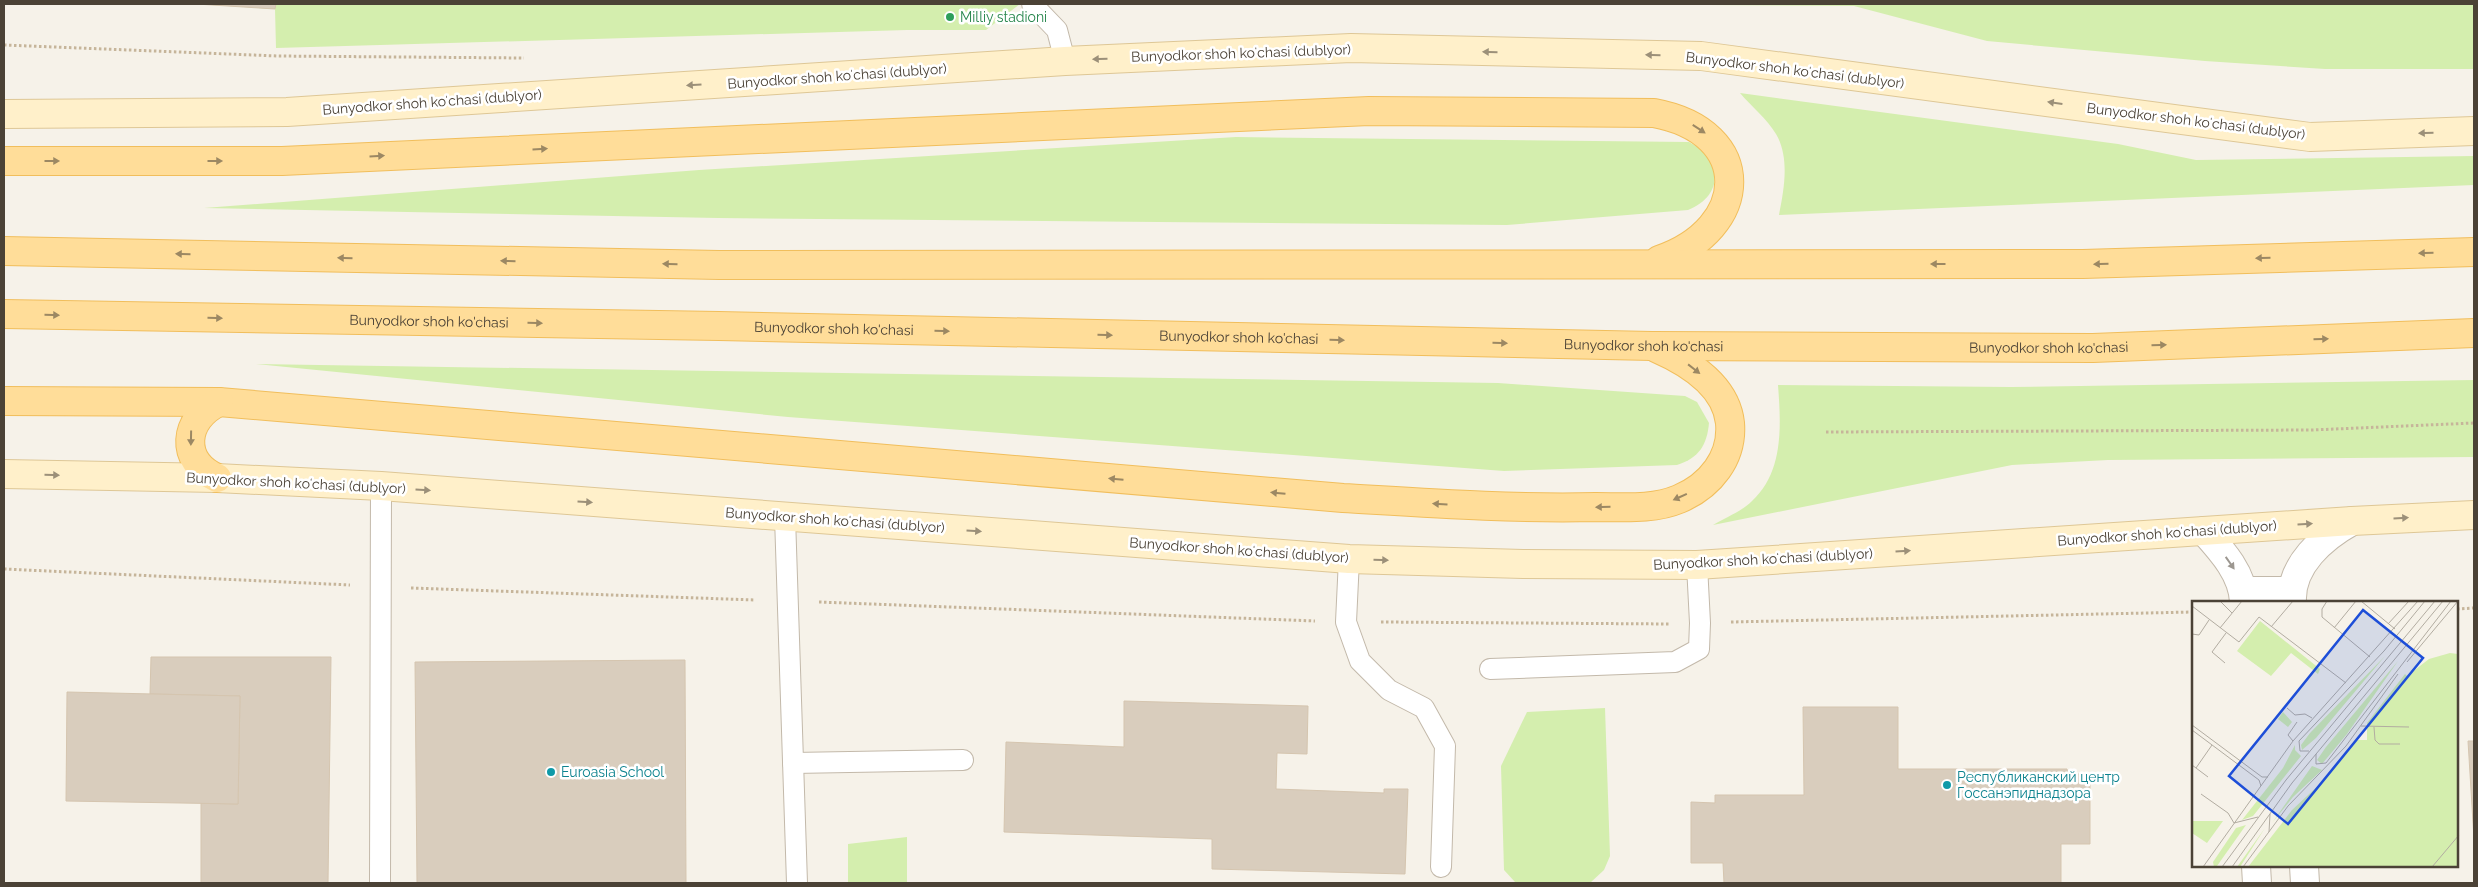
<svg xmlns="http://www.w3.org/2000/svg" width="2478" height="887" font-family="Raleway,sans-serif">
  <rect width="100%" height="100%" fill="#f6f2e9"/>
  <g fill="#d4eeae">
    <polygon points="196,4 1020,4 986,30 907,30 276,48 275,9"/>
    <polygon points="1565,4 2474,4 2474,69 2325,69 2205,61 1987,41 1854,6"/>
    <path d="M1740,93L2118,144L2196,160L2474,156V185L1779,215C1784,189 1790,158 1776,134C1767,119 1751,106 1740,93Z"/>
    <path d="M1236,137L1689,142C1722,159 1725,195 1688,210L1507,225L718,218L204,208L699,170Z"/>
    <path d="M256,364L1498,383L1685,396L1697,402L1709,423C1707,445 1699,458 1677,465L1504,471L788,417Z"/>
    <path d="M2474,380V457L2108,460L2012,465L1713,525C1725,518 1742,511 1752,501C1784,472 1781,425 1778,385L2011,387Z"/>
    <polygon points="1605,708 1610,856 1604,870 1590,883 1515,882 1504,870 1501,766 1527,712"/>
    <polygon points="907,837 907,883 848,883 848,844"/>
  </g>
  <g fill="#d9cdbd" stroke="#d5c5af">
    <polygon points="196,4 276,4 275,9"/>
    <polygon points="151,657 331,657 328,883 201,883 201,803 238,804 240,696 150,694"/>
    <polygon points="685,660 686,883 417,883 415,662"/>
    <polygon points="67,692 240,696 238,804 66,801"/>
    <polygon points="1124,701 1308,706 1307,754 1277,753 1276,789 1384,793 1384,789 1408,789 1405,874 1212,869 1212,839 1004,832 1006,742 1124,747"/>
    <polygon points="1803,707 1898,707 1898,769 2067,769 2068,774 2090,774 2090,844 2061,844 2061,883 1724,883 1723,863 1691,863 1691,802 1715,803 1715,795 1804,795"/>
    <polygon points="2468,741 2474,741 2474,839"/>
  </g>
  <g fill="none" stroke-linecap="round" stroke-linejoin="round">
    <g stroke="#c3b9aa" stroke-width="22">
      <g id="lane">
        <polyline points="1032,4 1057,30 1065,61"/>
        <polyline points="785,517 797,883"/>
        <polyline points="1349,559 1346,622 1360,661 1389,690 1424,708 1445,746 1441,867"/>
        <polyline points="1490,669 1675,662 1699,649 1700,623 1697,565"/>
        <polyline points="793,763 963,760"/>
        <polyline points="380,883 381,486"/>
      </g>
    </g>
    <g stroke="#c3b9aa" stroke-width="30">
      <g id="street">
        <path d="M2204,531C2222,551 2243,574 2244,602"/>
        <polyline points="2244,591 2291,591"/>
        <path d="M2292,602C2290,565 2323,537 2352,521"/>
        <polyline points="2256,866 2257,883"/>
        <polyline points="2304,866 2305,883"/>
      </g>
    </g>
    <g stroke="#dec796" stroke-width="30">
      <g id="secondary">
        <polyline points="4,114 287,112 1065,61 1351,48 1701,56 2310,137 2474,131"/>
        <polyline points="4,474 217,478 381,486 1349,559 1523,564 1697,565 2352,521 2474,515"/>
      </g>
    </g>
    <g stroke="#f1be5c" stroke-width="30">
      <g id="primary">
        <path d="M4,161H282L1369,111L1654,113C1756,132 1751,229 1659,260"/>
        <polyline points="4,251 719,265 2083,264 2474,252"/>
        <path id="s1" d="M4,314L719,326L1652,346L2093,348L2474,333"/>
        <path d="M4,401L219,402L1343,498C1428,503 1512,509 1596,507C1623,507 1653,510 1679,499C1710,486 1733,458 1730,423C1726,385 1688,362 1656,348"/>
        <path d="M217,478C179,461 183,419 219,402"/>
      </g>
    </g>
    <g stroke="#c6b59a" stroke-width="3" stroke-dasharray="2.5 2.5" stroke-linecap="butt">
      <polyline points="4,45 278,56 524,58"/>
      <polyline points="1826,432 2312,430 2474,423"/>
      <polyline points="4,569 350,585"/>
      <polyline points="411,588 755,600"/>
      <polyline points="819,602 1315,621"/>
      <polyline points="2457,609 2474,608"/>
      <polyline points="1381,622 1670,624"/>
      <polyline points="1731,622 2193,612"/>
    </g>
    <use href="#lane" stroke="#fff" stroke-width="20"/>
    <use href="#street" stroke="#fff" stroke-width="28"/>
    <use href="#secondary" stroke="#fff0ca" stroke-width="28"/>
    <use href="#primary" stroke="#fd9" stroke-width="28"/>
  </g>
  <defs><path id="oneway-solid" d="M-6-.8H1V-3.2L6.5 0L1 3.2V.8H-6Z" transform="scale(1.25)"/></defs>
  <g fill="#9c9079">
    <use href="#oneway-solid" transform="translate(1490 52) rotate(-179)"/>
    <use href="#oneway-solid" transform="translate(1653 55) rotate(-179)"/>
    <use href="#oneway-solid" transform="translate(1100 59) rotate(178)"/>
    <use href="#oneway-solid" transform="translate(694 85) rotate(176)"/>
    <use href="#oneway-solid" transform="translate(2055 103) rotate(-172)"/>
    <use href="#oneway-solid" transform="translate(2426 133) rotate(178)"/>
    <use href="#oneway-solid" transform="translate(52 475) rotate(1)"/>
    <use href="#oneway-solid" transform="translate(423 490) rotate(4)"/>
    <use href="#oneway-solid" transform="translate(585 502) rotate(4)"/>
    <use href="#oneway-solid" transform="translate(2401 518) rotate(-3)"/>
    <use href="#oneway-solid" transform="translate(2305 524) rotate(-4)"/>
    <use href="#oneway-solid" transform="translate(974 531) rotate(4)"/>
    <use href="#oneway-solid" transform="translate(1903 551) rotate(-4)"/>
    <use href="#oneway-solid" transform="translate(1381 560) rotate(2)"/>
  </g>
  <g fill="#9c8863">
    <use href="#oneway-solid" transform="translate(1699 129) rotate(33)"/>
    <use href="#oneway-solid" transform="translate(540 149) rotate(-3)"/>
    <use href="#oneway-solid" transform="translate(377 156) rotate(-3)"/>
    <use href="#oneway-solid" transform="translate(52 161)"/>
    <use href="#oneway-solid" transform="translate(215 161)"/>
    <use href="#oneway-solid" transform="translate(2426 253) rotate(178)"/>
    <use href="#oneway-solid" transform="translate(183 254) rotate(-179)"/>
    <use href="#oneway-solid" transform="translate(345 258) rotate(-179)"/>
    <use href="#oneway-solid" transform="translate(2263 258) rotate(178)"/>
    <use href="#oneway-solid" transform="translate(508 261) rotate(-179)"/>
    <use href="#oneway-solid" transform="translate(670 264) rotate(-179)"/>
    <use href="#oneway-solid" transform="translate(1938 264) rotate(-180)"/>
    <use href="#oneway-solid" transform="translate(2101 264) rotate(178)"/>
    <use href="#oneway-solid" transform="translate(52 315) rotate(1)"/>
    <use href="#oneway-solid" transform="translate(215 318) rotate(1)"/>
    <use href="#oneway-solid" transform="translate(535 323) rotate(1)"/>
    <use href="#oneway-solid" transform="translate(942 331) rotate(1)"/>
    <use href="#oneway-solid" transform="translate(1105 335) rotate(1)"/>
    <use href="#oneway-solid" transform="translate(2321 339) rotate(-2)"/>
    <use href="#oneway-solid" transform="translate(1337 340) rotate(1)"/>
    <use href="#oneway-solid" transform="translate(1500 343) rotate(1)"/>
    <use href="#oneway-solid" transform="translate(2159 345) rotate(-2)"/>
    <use href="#oneway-solid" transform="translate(1694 369) rotate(38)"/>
    <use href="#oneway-solid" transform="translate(191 438) rotate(91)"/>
    <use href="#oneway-solid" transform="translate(1116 479) rotate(-175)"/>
    <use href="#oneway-solid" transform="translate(1278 493) rotate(-175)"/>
    <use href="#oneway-solid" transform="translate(1680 497) rotate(156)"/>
    <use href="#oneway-solid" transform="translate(1440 504) rotate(-177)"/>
    <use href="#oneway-solid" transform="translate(1603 507) rotate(179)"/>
  </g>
  <use fill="#9c9790" href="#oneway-solid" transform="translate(2230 563) rotate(55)"/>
  <circle fill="#2e9e5b" stroke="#fff" stroke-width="2" cx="950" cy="17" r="5"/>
  <g fill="#0f9aa8" stroke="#fff" stroke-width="2">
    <circle cx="551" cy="772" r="5"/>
    <circle cx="1947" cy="785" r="5"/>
  </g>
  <g text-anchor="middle" stroke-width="5" stroke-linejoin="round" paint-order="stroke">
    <g font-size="14" fill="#27864d" stroke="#fff" text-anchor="start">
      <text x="960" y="22">Milliy stadioni</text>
    </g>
    <g font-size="14" fill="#4b4236" stroke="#fff">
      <text transform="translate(1241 53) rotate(-2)" y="5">Bunyodkor shoh koʻchasi (dublyor)</text>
      <text transform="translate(1795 70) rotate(7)" y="5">Bunyodkor shoh koʻchasi (dublyor)</text>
      <text transform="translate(837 76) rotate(-4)" y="5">Bunyodkor shoh koʻchasi (dublyor)</text>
      <text transform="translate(432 102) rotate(-4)" y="5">Bunyodkor shoh koʻchasi (dublyor)</text>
      <text transform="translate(2196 121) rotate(7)" y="5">Bunyodkor shoh koʻchasi (dublyor)</text>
      <text dy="5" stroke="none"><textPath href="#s1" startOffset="425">Bunyodkor shoh ko'chasi</textPath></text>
      <text dy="5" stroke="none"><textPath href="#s1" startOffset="830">Bunyodkor shoh ko'chasi</textPath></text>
      <text dy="5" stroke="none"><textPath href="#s1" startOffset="1235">Bunyodkor shoh ko'chasi</textPath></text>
      <text dy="5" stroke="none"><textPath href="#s1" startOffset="1640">Bunyodkor shoh ko'chasi</textPath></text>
      <text dy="5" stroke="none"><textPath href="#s1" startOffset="2045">Bunyodkor shoh ko'chasi</textPath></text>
      <text transform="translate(296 483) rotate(3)" y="5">Bunyodkor shoh koʻchasi (dublyor)</text>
      <text transform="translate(835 520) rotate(4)" y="5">Bunyodkor shoh koʻchasi (dublyor)</text>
      <text transform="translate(2167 533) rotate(-4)" y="5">Bunyodkor shoh koʻchasi (dublyor)</text>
      <text transform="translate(1239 550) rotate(4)" y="5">Bunyodkor shoh koʻchasi (dublyor)</text>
      <text transform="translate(1763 559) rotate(-3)" y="5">Bunyodkor shoh koʻchasi (dublyor)</text>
    </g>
    <g font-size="14" fill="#0d838f" stroke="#fff" text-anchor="start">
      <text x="561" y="777">Euroasia School</text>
      <text x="1957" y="782">Республиканский центр<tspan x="1957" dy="16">Госсанэпиднадзора</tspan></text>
    </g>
  </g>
  <g transform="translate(2192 601)">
    <rect width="266" height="266" fill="#f6f2e9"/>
    <path d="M68,20L128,68L126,73L99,52L79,75L45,50ZM258,52L266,53V266H56L100,209L130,181L164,139H175V122L213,73L215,75L237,58ZM193,55L124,137L110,149L109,144L118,132ZM206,60L155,133L130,163L125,159L134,146ZM91,111L100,121L96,126L86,118ZM103,144V149L109,155L61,215L50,219L91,167ZM120,165L130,169L101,196L80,222ZM0,220H31L15,242L0,232ZM54,224L25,265L22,266L21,261L44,227ZM73,227L48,266H45Z" fill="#d4eeae"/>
    <path fill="none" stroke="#b2aca1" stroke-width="1" d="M28,0L40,12M135,0L130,8V16L178,56M169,0L203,28M0,5L47,41L67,16L154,82M196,23L217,0M79,26L101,0M28,27L50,0M142,27L164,0M0,33L7,34L17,19M215,61L266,0M33,62L20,51L34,32M95,107L103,114L113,113L120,117M0,124L70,176H76M169,125L217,126M182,126L183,139L187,143H208M0,129L67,179L69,185M101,140L96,134L105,121M117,150H108L107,140L192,50L233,0M124,153V163L134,162L259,0M0,164L16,176M4,167L20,144M9,193L36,212L42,222M42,222L66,216M77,231L78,213M11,266L101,140L226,0M30,266L94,179L243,0M40,266L100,182L251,0M51,266L96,205L154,145L206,73M240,266L267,234"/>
    <path fill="#1d4ed8" fill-opacity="0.15" stroke="#1d4ed8" stroke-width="2.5" d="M171,9L231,57L96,223L37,175Z"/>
    <rect width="266" height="266" fill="none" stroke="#4b4236" stroke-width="2.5"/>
  </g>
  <rect width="2478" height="887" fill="none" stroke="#4b4236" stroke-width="10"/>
</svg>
